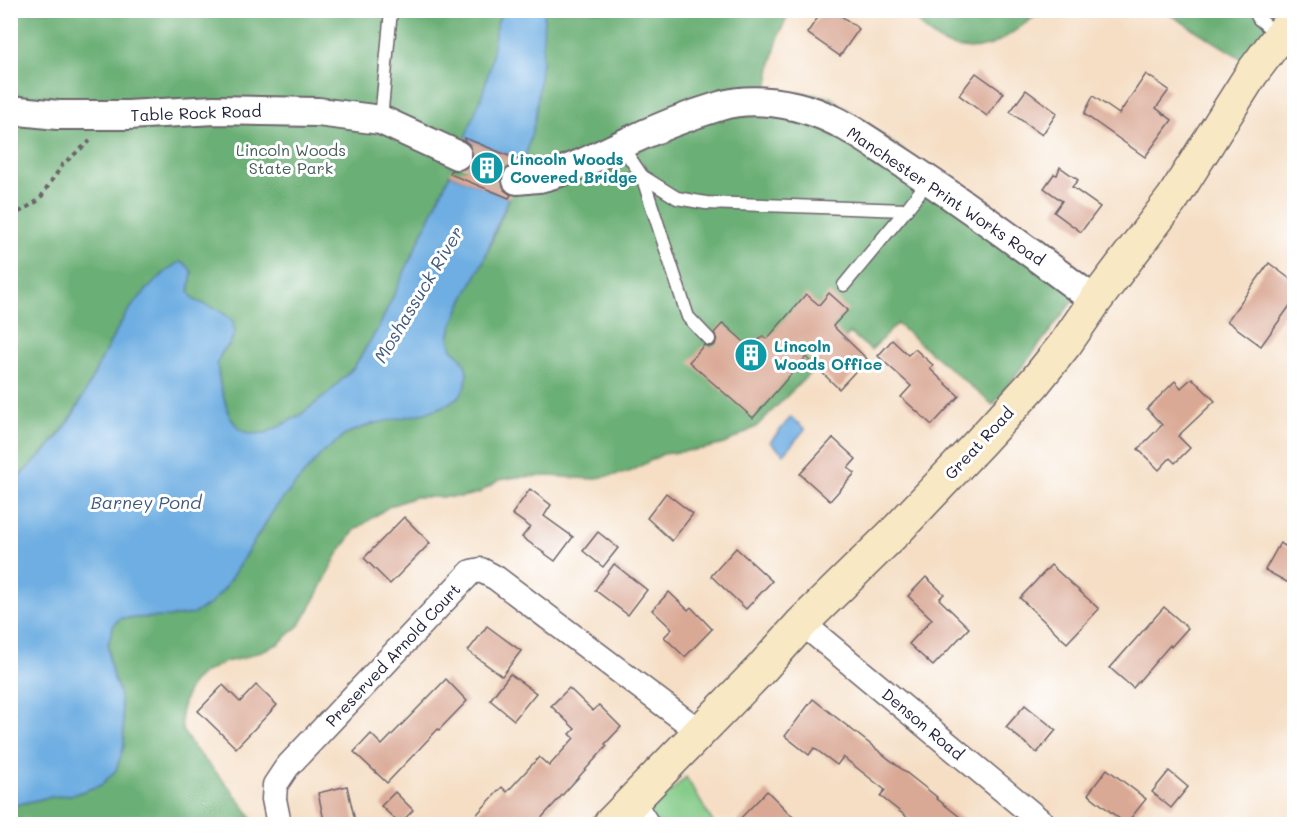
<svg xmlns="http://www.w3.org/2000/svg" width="1305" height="835" font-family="Mali,sans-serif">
  <rect width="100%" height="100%" fill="#fff"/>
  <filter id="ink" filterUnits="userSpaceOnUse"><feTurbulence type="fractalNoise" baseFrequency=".0167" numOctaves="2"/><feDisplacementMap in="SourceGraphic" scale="12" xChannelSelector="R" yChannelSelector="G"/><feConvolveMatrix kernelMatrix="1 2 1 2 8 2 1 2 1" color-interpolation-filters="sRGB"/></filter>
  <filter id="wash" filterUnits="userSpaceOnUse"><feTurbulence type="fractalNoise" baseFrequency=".008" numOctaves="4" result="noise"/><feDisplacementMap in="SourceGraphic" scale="24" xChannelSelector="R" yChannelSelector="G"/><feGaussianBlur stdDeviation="1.35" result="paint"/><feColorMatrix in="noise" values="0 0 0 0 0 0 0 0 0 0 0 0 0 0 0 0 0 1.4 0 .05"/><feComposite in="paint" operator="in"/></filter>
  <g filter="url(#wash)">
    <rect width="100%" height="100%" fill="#f5dec4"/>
    <polygon fill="#83cb87" stroke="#527661" stroke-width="1.5" points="686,777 714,824 637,824"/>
    <g fill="#6aaf74" stroke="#466858" stroke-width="1.5">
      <path d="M11,11H792C777,28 771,66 767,89L830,97L1086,284L993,405L897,324L871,350L850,333L756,427L724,444L703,449L663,454L627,473L590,479L550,476L517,477L499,480L479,493L462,497H415L390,506L355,530L336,557L318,594L300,625L278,644L244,658L225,662L203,673L193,682L187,693L181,713L182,730L194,748L229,787L248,812L254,824H11V806L45,798L75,794L101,785L119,691L113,677L109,659L108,644L114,624L121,618L168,617L193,614L224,589L275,508L322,453L348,433L372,424L397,418L466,384L467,373L465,364L460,356L452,349L449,338L452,325L462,302L484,260L509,198L450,174L379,327L354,367L329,393L300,415L282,425L266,433L249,434L239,429L230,417L220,385L217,363L222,352L229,345L220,311L194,300L189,293L192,272L107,349L88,388L67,424L37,461L11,483Z"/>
      <path d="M909,11H1043C1028,20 1003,42 988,46C968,52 946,48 931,35C922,28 916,18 909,11Z"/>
      <polygon points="1164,11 1285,11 1249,63"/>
    </g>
    <g fill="#6eaee2" stroke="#48688e" stroke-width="1.5">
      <polygon points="502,11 545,11 544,18 542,61 535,120 524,162 465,138 482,95 491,64 496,27"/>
      <path d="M450,174L509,198L496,227L484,260L462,302L452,325L449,338L452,349L460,356L465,364L467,373L466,384L460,396L444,406L425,413L372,424L348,433L322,453L275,508L224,589L210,604L193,614L168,617L121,618L114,624L108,644L109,659L113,677L119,691L123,720L124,746L116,770L101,785L75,794L45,798L11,806V483C33,464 52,447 68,423C90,388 104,348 127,313C136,301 147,289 158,279C165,273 171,266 180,262L186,264L192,272L189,292L194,300L220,311L232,320L235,332L229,345L222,352L217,363L220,385L226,405L230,417L239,429L249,434L266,433L282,425L300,415L329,393L354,367L379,327Z"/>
      <polygon points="791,417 805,429 784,454 770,442"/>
    </g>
    <g id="blocks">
      <g fill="#daa995">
        <polygon points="823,10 833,10 859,29 840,56 807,33"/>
        <polygon points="976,73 1004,93 987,116 959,95"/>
        <polygon points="1146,74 1169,90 1156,108 1172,120 1145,157 1084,114 1093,96 1119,114"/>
        <polygon points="1026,90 1057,113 1042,135 1010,112"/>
        <polygon points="465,138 524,162 508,167 502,174 501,183 504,190 511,195 509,198 450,174 451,170 459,171 466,169 472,161 473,153 470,145 464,140"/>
        <polygon points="1060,167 1078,180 1072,187 1100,207 1081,232 1054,212 1062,201 1044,188 1054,174 1057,175"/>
        <polygon points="1269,263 1294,282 1294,300 1261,346 1227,321"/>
        <polygon points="829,293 848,310 833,326 867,359 839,389 806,357 753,418 689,362 704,345 710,347 715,345 717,338 714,333 723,323 751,348 763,336 767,339 806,294 819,305"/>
        <polygon points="892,340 908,355 915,349 933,365 930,369 959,396 932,425 901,397 911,386 878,356"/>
        <polygon points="1192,378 1215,401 1178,436 1190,448 1175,463 1170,458 1159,470 1138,449 1162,425 1147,409 1175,381 1181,388"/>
        <polygon points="833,438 856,459 848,468 855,473 830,501 800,474"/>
        <polygon points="530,489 551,505 544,516 573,537 555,561 522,537 530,527 512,514"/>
        <polygon points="666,493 693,514 672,541 647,518"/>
        <polygon points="404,517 430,543 390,584 364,558"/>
        <polygon points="598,532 618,548 603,567 583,551"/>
        <polygon points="1280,543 1294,551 1294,586 1265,570"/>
        <polygon points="736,548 772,581 746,609 711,576"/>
        <polygon points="614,564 647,590 628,615 595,590"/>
        <polygon points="1051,565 1099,609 1067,643 1020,598"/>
        <polygon points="926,577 944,594 939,599 969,628 933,666 909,644 932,619 908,596"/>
        <polygon points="669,592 688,610 691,607 712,629 685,657 664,637 672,629 652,610"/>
        <polygon points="1164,607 1188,628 1171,647 1170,645 1133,688 1110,668"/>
        <polygon points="487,626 521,651 502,676 468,651"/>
        <polygon points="510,674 536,693 514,720 490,700"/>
        <polygon points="446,679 467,701 439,730 438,729 387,783 354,752 371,734 382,745"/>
        <polygon points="223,685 240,702 256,685 277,705 236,748 198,711"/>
        <polygon points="569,688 593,711 599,705 621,727 605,744 607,746 535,825 467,825 502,787 507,792 539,757 549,766 574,738 570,734 575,729 551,706"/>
        <polygon points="813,699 937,797 936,798 970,825 917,825 880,796 885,790 843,757 837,765 814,748 809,755 785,736"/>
        <polygon points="1025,705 1056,730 1037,753 1006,727"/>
        <polygon points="1107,769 1146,799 1126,824 1088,794"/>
        <polygon points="1169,771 1188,787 1171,808 1152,792"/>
        <polygon points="347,786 356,825 325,825 318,793"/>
        <polygon points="767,791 801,825 734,825"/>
        <polygon points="395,792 413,810 400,824 381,806"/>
      </g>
    </g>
  </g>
  <g filter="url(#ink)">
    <use href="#blocks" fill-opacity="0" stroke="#6c646b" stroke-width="1.5"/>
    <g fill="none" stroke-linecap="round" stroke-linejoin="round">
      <polyline stroke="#cbb8a9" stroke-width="28" stroke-dasharray="28 14" stroke-linecap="butt" points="457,155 517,180"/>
      <g stroke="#6c646b" stroke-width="15">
        <g id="service">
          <polyline points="1254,10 1259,19 1278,35"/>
          <polyline points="381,120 391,10"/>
          <polyline points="621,145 642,176 677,198 706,203 906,210 929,180"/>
          <polyline points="642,176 688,317 709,339"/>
          <polyline points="844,285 906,210"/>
          <polyline points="638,799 654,824"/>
        </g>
      </g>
      <g stroke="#6c646b" stroke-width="27">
        <g id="minor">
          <polyline points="802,623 1044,824"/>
          <polyline points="279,824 274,799 275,785 287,767 471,572 481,570 496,578 700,732"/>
        </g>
      </g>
      <g stroke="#6c646b" stroke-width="32">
        <g id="tertiary">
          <polyline points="10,110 58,115 128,115 214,110 318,112 381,120 457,155"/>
          <path d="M517,180C524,179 532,179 539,178C569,171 596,157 623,144C654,129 687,116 720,106C746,98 779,101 805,109C837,118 865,138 892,156C962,201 1029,251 1095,301"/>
        </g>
      </g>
      <g stroke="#6c646b" stroke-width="36">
        <polyline id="secondary" points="610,824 762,668 802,623 898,529 981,441 1034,383 1066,343 1095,301 1173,198 1252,73 1294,17"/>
      </g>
      <polyline stroke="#6c646b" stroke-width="4" stroke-dasharray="4.5 4.5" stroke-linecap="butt" points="10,215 21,211 39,200 63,164 90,141"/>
      <use href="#service" stroke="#fff" stroke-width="12"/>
      <use href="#minor" stroke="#fff" stroke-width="24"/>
      <use href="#tertiary" stroke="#fff" stroke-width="28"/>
      <use href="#secondary" stroke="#f8e8c3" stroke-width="33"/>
    </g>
  </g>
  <defs>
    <g id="building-disc" transform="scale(1.725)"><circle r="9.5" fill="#0f9aa8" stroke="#fff"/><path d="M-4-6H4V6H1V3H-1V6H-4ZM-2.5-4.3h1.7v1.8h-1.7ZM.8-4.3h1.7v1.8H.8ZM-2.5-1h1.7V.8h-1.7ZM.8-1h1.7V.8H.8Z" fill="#fff"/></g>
  </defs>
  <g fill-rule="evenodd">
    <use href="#building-disc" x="487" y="168"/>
    <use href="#building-disc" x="751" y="355"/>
  </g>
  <g text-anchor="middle" stroke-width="6" stroke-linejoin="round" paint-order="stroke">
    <g font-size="16" fill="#22223b" stroke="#fff">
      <text transform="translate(196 113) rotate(-2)" y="6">Table Rock Road</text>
      <text transform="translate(946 196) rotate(34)" y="6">Manchester Print Works Road</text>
      <text transform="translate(979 443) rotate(-47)" y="6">Great Road</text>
      <text transform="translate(393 655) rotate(-47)" y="6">Preserved Arnold Court</text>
      <text transform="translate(923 724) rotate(40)" y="6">Denson Road</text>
    </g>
    <g font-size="16" fill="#445d56" stroke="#fff">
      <text x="291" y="156">Lincoln Woods<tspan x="291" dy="18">State Park</tspan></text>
    </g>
    <g font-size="16" font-weight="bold" fill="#0d838f" stroke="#fff" text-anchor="start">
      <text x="510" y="165">Lincoln Woods<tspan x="510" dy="18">Covered Bridge</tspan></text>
      <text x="774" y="352">Lincoln<tspan x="774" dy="18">Woods Office</tspan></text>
    </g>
    <g font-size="18" font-style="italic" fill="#405a7e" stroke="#fff">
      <text transform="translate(419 295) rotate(-59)" y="6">Moshassuck River</text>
      <text x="146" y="509">Barney Pond</text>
    </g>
  </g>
  <rect width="1305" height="835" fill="none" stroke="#fff" stroke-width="36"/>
</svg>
